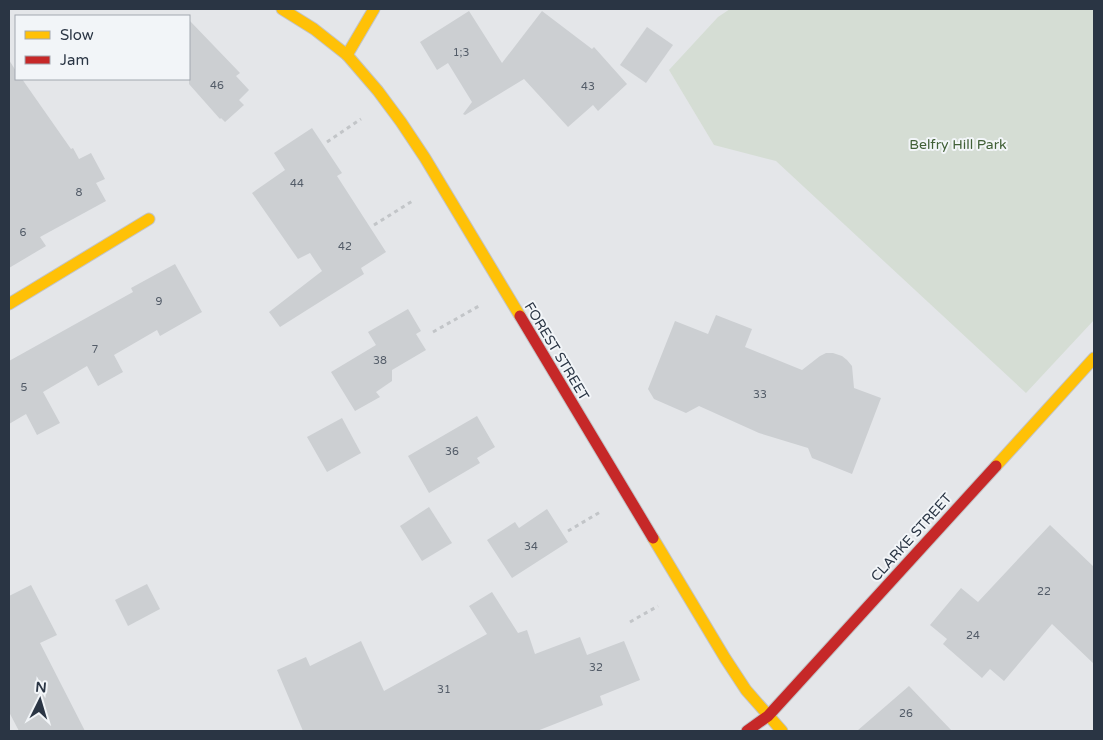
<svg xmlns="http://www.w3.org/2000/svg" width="1103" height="740" font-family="'Varela Round',sans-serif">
  <rect width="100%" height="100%" fill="#e4e6e9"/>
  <polygon fill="#d5ddd4" points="730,9 1094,9 1094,320 1026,393 776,161 714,145 669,70 718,17"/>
  <g fill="#cccfd2">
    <polygon points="469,11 502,63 542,11 592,49 594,47 627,84 598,111 593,105 568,127 524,79 465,115 463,114 472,102 448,63 437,70 420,42"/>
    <polygon points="189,20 240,73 236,76 249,90 239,100 244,105 225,122 221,118 220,119 189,84"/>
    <polygon points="647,27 673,45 646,83 620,65"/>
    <polygon points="9,60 16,71 16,79 22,79 71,149 73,148 79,159 91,153 105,179 96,183 106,201 40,237 46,246 9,268"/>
    <polygon points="312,128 342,173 337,176 386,252 361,268 364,274 280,327 269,312 322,271 310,253 298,259 252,193 285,170 274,153"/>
    <polygon points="175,264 202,312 160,336 157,330 114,355 123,372 98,386 87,366 43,392 60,423 37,435 26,414 9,424 9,361 133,292 131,288"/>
    <polygon points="408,309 421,331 416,334 426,350 392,370 392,381 376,392 380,397 355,411 331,372 376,345 368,332"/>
    <polygon points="716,315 752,329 745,347 802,370 820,356 826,353 833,353 842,356 847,360 852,366 854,388 881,398 852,474 812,458 808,448 759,433 699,406 686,413 654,399 648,389 675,321 708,334"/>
    <polygon points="477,416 495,447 477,458 480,463 429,493 408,456"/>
    <polygon points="342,418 361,453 327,472 307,437"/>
    <polygon points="429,507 452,543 422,561 400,526"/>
    <polygon points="547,509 568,542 512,578 487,540 515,522 519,528"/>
    <polygon points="1050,525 1094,567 1094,664 1052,624 1004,681 990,669 982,678 943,644 947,639 930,625 961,588 978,602"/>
    <polygon points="147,584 160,609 128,626 115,600"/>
    <polygon points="31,585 57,635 40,643 85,731 19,731 9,712 9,596"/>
    <polygon points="492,592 518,633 527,630 535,654 580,637 587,655 624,641 640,680 600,696 603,705 537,731 303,731 277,670 306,657 310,666 361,641 384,691 487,634 469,606"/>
    <polygon points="909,686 952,731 857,731"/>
  </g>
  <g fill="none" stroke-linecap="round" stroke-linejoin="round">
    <g stroke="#c2c4c7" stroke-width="13">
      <g id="slow">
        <polyline points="282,9 314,29 347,55 378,91 401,122 425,158 520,316"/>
        <polyline points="347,55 374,9"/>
        <polyline points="9,304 149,219"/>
        <polyline points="996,466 1094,358"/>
        <polyline points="653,538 725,658 746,690 782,731"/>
      </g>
    </g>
    <g stroke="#c2c4c7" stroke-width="13">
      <g id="jam">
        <polyline points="520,316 653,538"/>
        <polyline points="747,731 768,716 996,466"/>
      </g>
    </g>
    <g stroke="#c2c5c8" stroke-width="3" stroke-dasharray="4 4" stroke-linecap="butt">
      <polyline points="327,142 361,119"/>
      <polyline points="374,225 414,200"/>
      <polyline points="433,332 479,306"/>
      <polyline points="568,531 602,511"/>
      <polyline points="630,622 658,606"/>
    </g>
    <use href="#slow" stroke="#ffc107" stroke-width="11"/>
    <use href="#jam" stroke="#c62828" stroke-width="11"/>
  </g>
  <g text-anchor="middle" stroke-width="4" stroke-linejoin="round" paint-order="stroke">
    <g font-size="11" fill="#535c68">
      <text x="461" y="56">1;3</text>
      <text x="217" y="89">46</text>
      <text x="588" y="90">43</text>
      <text x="297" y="187">44</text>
      <text x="79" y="196">8</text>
      <text x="23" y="236">6</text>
      <text x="345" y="250">42</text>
      <text x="159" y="305">9</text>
      <text x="95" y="353">7</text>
      <text x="380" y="364">38</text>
      <text x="24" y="391">5</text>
      <text x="760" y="398">33</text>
      <text x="452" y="455">36</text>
      <text x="531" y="550">34</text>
      <text x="1044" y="595">22</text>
      <text x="973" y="639">24</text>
      <text x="596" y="671">32</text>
      <text x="444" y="693">31</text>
      <text x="906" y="717">26</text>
    </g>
    <g font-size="14" fill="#416037" stroke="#f2f5f8">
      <text x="958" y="149">Belfry Hill Park</text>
    </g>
    <g font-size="14" fill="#2a3544" stroke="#f2f5f8">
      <text transform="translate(557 351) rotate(59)" y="5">FOREST STREET</text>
      <text transform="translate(911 537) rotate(-48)" y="5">CLARKE STREET</text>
    </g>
  </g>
  <rect width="1103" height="740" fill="none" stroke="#2a3544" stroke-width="20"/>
  <rect x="15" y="15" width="175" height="65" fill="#f2f5f8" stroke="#a2a8b0"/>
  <rect x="25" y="31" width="25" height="8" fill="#ffc107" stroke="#a2a8b0"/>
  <text x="60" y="40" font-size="15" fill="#2a3544">Slow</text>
  <rect x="25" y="56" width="25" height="8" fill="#c62828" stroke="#a2a8b0"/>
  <text x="60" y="65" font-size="15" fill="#2a3544">Jam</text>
  <g transform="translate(40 700) rotate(5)" stroke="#f2f5f8" stroke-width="4" paint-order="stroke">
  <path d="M0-4L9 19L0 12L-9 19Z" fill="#2a3544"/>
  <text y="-8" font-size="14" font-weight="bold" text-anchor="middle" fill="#2a3544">N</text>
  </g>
</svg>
